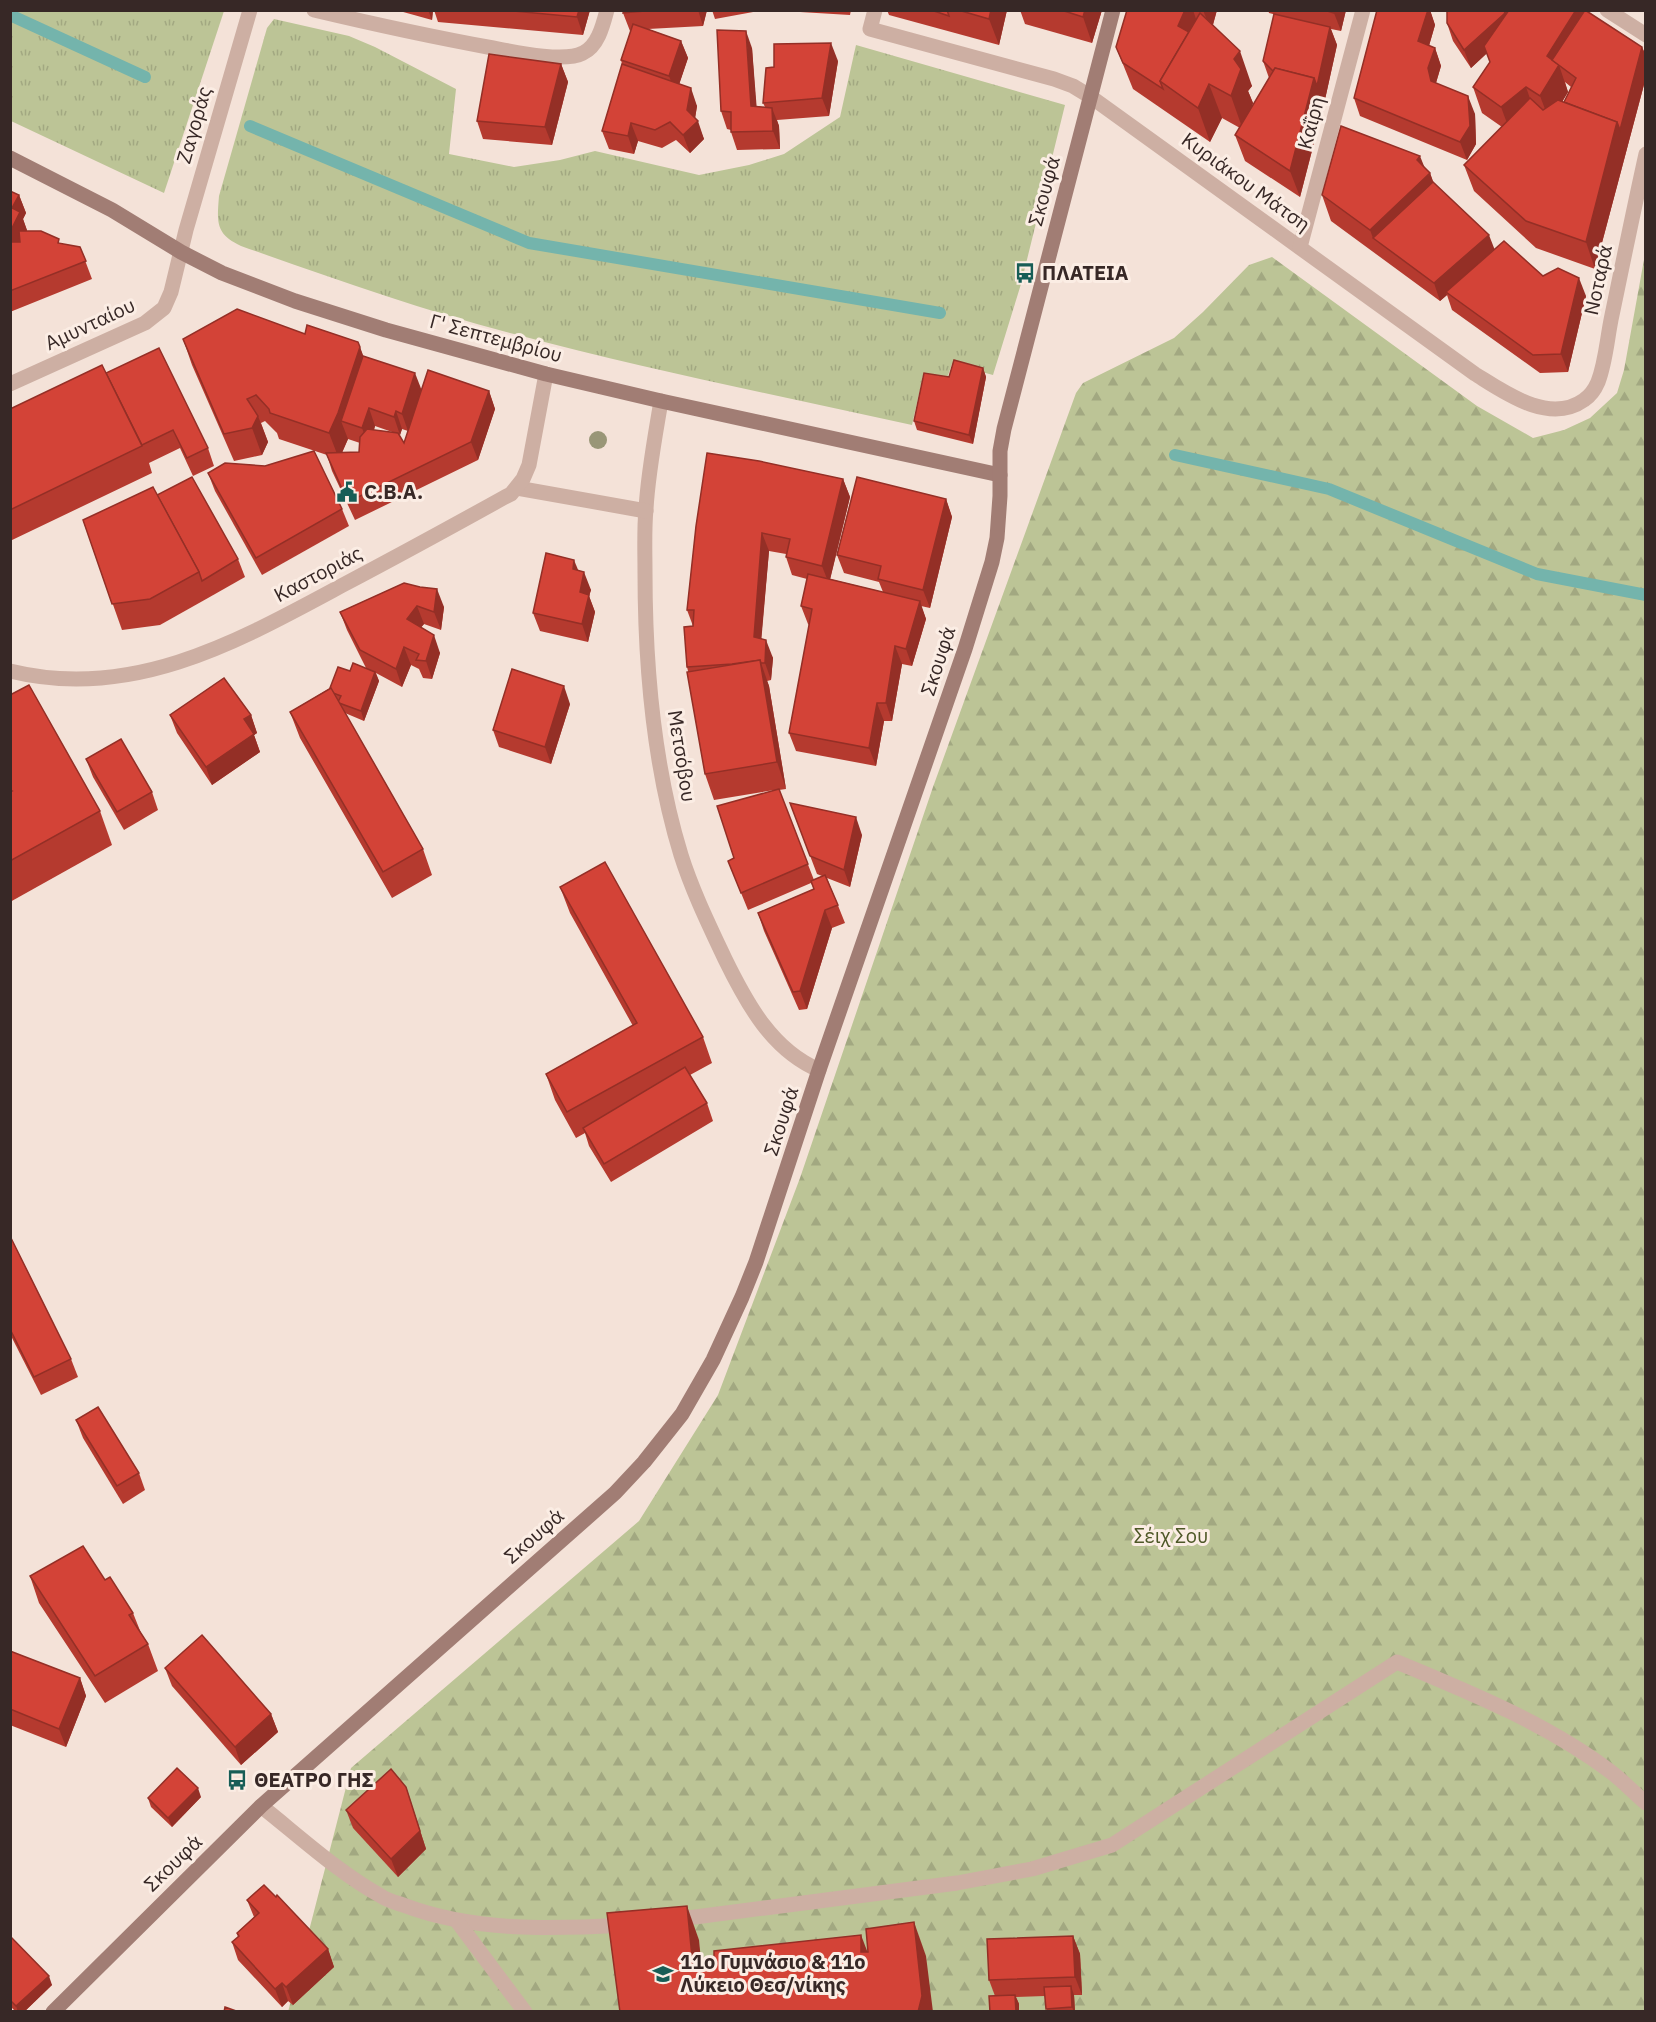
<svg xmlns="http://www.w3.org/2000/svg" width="1656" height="2022" font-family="'IBM Plex Sans',sans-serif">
  <defs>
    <pattern id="grass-tufts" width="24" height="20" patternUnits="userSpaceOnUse" patternTransform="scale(1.5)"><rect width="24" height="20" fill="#bcc496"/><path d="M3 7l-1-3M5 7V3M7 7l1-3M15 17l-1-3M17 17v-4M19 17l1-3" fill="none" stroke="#a2a881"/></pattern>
    <pattern id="forest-firs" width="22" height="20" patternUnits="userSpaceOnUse" patternTransform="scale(1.5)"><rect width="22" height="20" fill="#bcc496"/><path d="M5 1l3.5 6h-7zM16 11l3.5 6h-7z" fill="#a2a881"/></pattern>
  </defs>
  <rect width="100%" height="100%" fill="#f4e2d8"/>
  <g fill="url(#grass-tufts)">
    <polygon points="11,10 224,11 164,193 11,121"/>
    <path d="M274,19L349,36L375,47L456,89L449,154L514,167L560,160L595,151L699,175L749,165L784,154L840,117L856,45L1065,105L1021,284L993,375L952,364L946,381L923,376L912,425C781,396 648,370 518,335C424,311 332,278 241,246C215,234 217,222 219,196L267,28Z"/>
  </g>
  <polygon fill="url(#forest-firs)" points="1645,254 1645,2011 288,2012 351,1768 639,1521 718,1395 800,1178 933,787 1076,393 1083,383 1174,338 1203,312 1249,265 1272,257 1477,406 1533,438 1564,430 1590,418 1617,393 1624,370"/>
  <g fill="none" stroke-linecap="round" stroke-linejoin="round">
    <g stroke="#74b4ac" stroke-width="12">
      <polyline points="10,15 145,77"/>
      <polyline points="250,126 529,243 940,313"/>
      <polyline points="1175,455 1329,489 1537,574 1646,595"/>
    </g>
    <g stroke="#cdafa3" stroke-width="15">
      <path d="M314,10C373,24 433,37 493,48C514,52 564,63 583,53C598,46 603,25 607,10"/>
      <path d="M875,10L870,29L1054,79L1073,86L1091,97L1475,374C1504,392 1549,425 1584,400C1590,396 1595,389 1598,382C1606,361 1607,338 1612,315C1623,262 1634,208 1646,154"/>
      <polyline points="1607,10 1646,35"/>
      <polyline points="1300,247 1363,10"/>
      <polyline points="10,384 145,323 164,308 171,292 186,230 250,10"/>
      <path d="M661,401C655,437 648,473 646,509C644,530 645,551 645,572C645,667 653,764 681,855C692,890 709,925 725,959C747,1004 772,1050 819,1070"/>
      <polyline points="517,488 646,511"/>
      <path d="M10,671C132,701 237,642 341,586C396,557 451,527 505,497L511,494L523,479L529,465L546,374"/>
      <path d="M261,1806C299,1836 339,1873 381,1896C388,1901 398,1903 406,1906C476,1932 554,1929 627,1925"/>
      <path d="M672,1920L957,1883L1032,1869L1112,1845L1397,1662C1469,1692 1548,1724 1611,1772C1623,1781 1634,1793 1646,1803"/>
      <polyline points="457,1921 525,2012"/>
    </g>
    <g stroke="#a17d74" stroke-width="15">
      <polyline points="10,158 112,210 181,252 222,273 295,301 386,330 546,374 661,401 1000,475"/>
      <polyline points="53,2012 261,1806 615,1493 644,1462 682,1414 713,1360 742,1297 756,1262 819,1070 965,649 992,562 997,538 1000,496 1000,451 1004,429 1113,10"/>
    </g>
  </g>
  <circle fill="#999677" cx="598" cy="440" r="9"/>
  <g fill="#b53a2f" fill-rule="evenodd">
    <polygon points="396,10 433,10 432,20"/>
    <polygon points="434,10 590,10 583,35 438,22"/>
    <polygon points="624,10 707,10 703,26 648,29 681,41 688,58 679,84 697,106 695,118 704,139 690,153 676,140 662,148 638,141 634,154 609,149 602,131 622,64 621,60 631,30 630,31 623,13"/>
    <polygon points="712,10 764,10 715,19"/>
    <polygon points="800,10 851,10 850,15 800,12"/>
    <polygon points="887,10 1007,10 999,45 889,15"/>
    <polygon points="1020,10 1102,10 1092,43 1025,24"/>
    <polygon points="1127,10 1217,10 1213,25 1252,86 1248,91 1253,103 1251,109 1269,78 1263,61 1281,16 1269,13 1268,10 1346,10 1341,31 1331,29 1337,45 1324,104 1300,197 1245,161 1235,135 1240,128 1222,118 1210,142 1133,89 1116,47"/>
    <polygon points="1377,10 1430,10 1435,25 1429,46 1435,48 1441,66 1436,83 1475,114 1476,144 1467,160 1360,116 1354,98"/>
    <path d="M1447,23L1642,47L1646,56V77L1595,269L1536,248L1474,191L1464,165L1502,127L1482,113L1473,87L1490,62L1487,53L1471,68L1453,41ZM1565,82L1571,87L1564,102H1562L1568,92Z"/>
    <polygon points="752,48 756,106 765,107 763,103 838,61 829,116 777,120 779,126 780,149 737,150 731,132 731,130 727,129 721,111"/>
    <polygon points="561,64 568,82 552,145 483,139 477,121"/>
    <polygon points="1425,168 1430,173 1433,182 1494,250 1543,276 1586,296 1568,372 1540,373 1452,310 1447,295 1440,301 1331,221 1322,195"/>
    <polygon points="10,191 19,195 26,213 23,219 27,231 60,244 80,247 92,279 10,312"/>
    <path d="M305,334L358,342L363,356L422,390L489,391L495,409L478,460L355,520L332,471L327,455L279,439L277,433L265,421L261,423L268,442L262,455L234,461L192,365L183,339ZM375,426L395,433L374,430ZM402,429L408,431L404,443L399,434L400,435ZM348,439L360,443L359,452L342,453Z"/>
    <polygon points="983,368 986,377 973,444 917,430 914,421 949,377"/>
    <polygon points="106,373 208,448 214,466 193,476 180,448 149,463 152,473 10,541 10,409"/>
    <polygon points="208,473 342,509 349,526 262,575 215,491"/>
    <polygon points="843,479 850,497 830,579 883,592 879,582 844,573 837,555 946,499 952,517 930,608 921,606 926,619 912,666 902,664 892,721 884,721 876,766 796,751 789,733 809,625 808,624 801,606 807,579 792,575 786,557 786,554 769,551 761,639 773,658 771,680 767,681 769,686 786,789 779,790 814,880 822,876 817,874 790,803 862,835 850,887 827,878 845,923 832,928 807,1009 799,1010 764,931 758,913 814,889 811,883 748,910 728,861 734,858 774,790 714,800 705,774 688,671 687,667 693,626 687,610 696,526"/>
    <polygon points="157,495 238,559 245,577 208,598 160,625 122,630 83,520"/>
    <polygon points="578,571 591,590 589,596 595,612 588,642 540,631 533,613"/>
    <polygon points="404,583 444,607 441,630 424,624 421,627 440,653 432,679 423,678 419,669 411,665 402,687 376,673 379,681 364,721 345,713 423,849 432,875 392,898 300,738 290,712 330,688 350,671 366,668 347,630 340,612"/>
    <polygon points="10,695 100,811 112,845 10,902"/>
    <polygon points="570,704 551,764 499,747 493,730"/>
    <polygon points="170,715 251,715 257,733 254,735 260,752 212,785 177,733"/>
    <polygon points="86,759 152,792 158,810 124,830 93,777"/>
    <polygon points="560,887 703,1037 712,1063 690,1075 707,1103 713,1121 611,1182 589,1146 585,1133 576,1138 555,1100 546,1074 633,1026 570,913"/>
    <polygon points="10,1236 71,1359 78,1377 41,1395 10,1334"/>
    <polygon points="76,1420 139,1473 145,1490 123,1504 83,1438"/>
    <polygon points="30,1576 105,1580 133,1613 141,1633 148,1644 158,1671 105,1703 39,1603"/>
    <polygon points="10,1651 80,1678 86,1696 66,1747 10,1725"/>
    <polygon points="165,1668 271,1714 278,1732 241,1765 172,1686"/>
    <polygon points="406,1787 426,1849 398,1877 353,1828 346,1810"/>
    <polygon points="201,1797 172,1827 151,1807 148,1798"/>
    <polygon points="276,1897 328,1949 334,1967 293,2005 288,2001 282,2007 238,1960 232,1942 238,1937 237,1933 254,1917 247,1900"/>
    <polygon points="10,1936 52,1985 24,2012 16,2012 10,2006"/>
    <polygon points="1073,1936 1080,1954 1082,1995 1074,1995 1075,2012 1047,2012 1045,1996 1016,1997 1019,2004 1019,2012 990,2012 995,1996 989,1980"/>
  </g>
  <g fill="#942f26">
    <polygon points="428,10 433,10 432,20"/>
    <polygon points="579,10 590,10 583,35 577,17"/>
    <polygon points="698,10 707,10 703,26"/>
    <polygon points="991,10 1007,10 999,45 989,19"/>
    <polygon points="1085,10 1102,10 1092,43 1083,17"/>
    <polygon points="1185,10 1193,10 1199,28 1165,85 1178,26"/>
    <polygon points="1203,10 1217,10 1211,31"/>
    <polygon points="1335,10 1346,10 1341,31 1334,13"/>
    <polygon points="1428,10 1430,10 1435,25 1425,59 1418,41"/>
    <polygon points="1506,10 1526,10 1510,32 1471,68 1464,50"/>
    <polygon points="1576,10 1585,10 1552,60 1559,65 1568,92 1550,122 1540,96 1547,56"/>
    <polygon points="1330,27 1337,45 1324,104 1300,197 1290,171 1314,78"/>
    <polygon points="746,31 752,48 758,124 751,106"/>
    <polygon points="681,41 688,58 676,94 669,76"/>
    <polygon points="831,43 838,61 829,116 822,98"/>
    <polygon points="1642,47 1646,56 1646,77 1595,269 1586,242 1617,122"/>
    <polygon points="1435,48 1441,66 1435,86 1431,81 1428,68"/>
    <polygon points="1240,51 1252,86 1248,91 1253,103 1243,130 1231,96 1234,59"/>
    <polygon points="561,64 568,82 552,145 545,127"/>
    <polygon points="1209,84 1222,118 1210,142 1198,108"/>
    <polygon points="1526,87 1535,113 1511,134 1501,107"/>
    <polygon points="691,88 697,106 694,125 698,121 704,139 690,153 683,135"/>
    <polygon points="1468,96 1475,114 1476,144 1467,160 1460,142"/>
    <polygon points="772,108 779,126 780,149 773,131"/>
    <polygon points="631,123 638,141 634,154 628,136"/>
    <polygon points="1420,156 1428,176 1430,173 1440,200 1373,238 1370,230"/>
    <polygon points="19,195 26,213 23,219 27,230 12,260 10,256 10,232 12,208"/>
    <polygon points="1489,235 1496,253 1446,292 1447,295 1440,301 1434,283"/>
    <polygon points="1579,278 1586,296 1568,372 1561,354"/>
    <polygon points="360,347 370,374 341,421 348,439 339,459 329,433"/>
    <polygon points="983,368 986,377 973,444 969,435"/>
    <polygon points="415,373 422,391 408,431 402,414"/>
    <polygon points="489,391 495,409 478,460 471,442"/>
    <polygon points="369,408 375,426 369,446 362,428"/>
    <polygon points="396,411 402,429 400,435 394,417"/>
    <polygon points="258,416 268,442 262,455 252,428"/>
    <polygon points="843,479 850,497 829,584 822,566"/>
    <polygon points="946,499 952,517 930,608 923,590"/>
    <polygon points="762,533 769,551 760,655 754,637"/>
    <polygon points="574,560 581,577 573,569"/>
    <polygon points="584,572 591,590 589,596 595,612 588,642 582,624 580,592"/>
    <polygon points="437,589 444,607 441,630 434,612"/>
    <polygon points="920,601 926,619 912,666 906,649"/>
    <polygon points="417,606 424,624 414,636 407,619"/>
    <polygon points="434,635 440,653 432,679 426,661"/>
    <polygon points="766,640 773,658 771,680 765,663"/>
    <polygon points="895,646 902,664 892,721 886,703"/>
    <polygon points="404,647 411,665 402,687 396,669"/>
    <polygon points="760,660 769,686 786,789 777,762"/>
    <polygon points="375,672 379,681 364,721 361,711"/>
    <polygon points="564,686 570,704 551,764 545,747"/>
    <polygon points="877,703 884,721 876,766 869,748"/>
    <polygon points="251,715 257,733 254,735 260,752 212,785 206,767 244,719"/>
    <polygon points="856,817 862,835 850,887 844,870"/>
    <polygon points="825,910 832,928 807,1009 800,991"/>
    <polygon points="80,1678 86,1696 66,1747 59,1729"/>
    <polygon points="271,1714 278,1732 241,1765 235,1747"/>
    <polygon points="406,1787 426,1849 398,1877 391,1859"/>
    <polygon points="198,1788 201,1797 172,1827 168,1818"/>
    <polygon points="687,1906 699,1940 705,2001 693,1967"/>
    <polygon points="914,1922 926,1956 933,2012 918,2012"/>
    <polygon points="861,1935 874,1969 861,1952"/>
    <polygon points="1073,1936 1080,1954 1082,1995 1075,1977"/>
    <polygon points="328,1949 334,1967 293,2005 286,1987"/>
    <polygon points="49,1976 52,1985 24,2012 18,2012 16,2006"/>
    <polygon points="282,1983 288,2001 282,2007 275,1989"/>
    <polygon points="1071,1986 1074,1995 1075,2012 1074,2012 1072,2007"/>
    <polygon points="1015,1995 1019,2004 1019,2012 1016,2012"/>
  </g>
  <g fill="#d34337" stroke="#942f26" stroke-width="1.5">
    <polygon points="504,10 579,10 577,17"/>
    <polygon points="624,10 657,10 623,13"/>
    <polygon points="931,10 947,10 949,16"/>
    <polygon points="958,10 991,10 989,19"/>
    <polygon points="1061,10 1085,10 1083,17"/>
    <polygon points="1127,10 1185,10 1178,26 1189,32 1160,81 1163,89 1123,63 1116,47"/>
    <polygon points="1324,10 1335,10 1334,13"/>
    <polygon points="1377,10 1428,10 1418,41 1435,48 1428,68 1431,81 1468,96 1470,126 1460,142 1354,98"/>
    <polygon points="1447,10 1506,10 1504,14 1464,50 1447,23"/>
    <polygon points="1509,10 1576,10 1547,56 1559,65 1540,96 1526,87 1501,107 1473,87 1490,62 1484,46"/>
    <polygon points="1585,10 1642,47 1620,130 1617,122 1564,102 1576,78 1552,60"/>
    <polygon points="1200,13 1240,51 1234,59 1241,69 1231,96 1209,84 1198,108 1160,81"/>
    <polygon points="1274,14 1330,27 1317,86 1314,78 1275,68 1273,71 1263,61"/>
    <polygon points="633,24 681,41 669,76 621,60"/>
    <polygon points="717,30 746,31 751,106 772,108 773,131 731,132 731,112 721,111"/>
    <polygon points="831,43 822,98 763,103 766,68 774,67 774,44"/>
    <polygon points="489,54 561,64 545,127 477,121"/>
    <polygon points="622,64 691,88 687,110 698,121 683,135 670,122 655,130 631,123 628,136 602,131"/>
    <polygon points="1275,68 1314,78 1290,171 1235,135"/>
    <polygon points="1530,98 1543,110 1558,100 1617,122 1586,242 1526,221 1464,165"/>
    <polygon points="1341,126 1420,156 1417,160 1430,173 1370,230 1322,195"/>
    <polygon points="1433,182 1489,235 1434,283 1373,238"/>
    <polygon points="10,191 19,195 12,208 20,212 10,232"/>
    <polygon points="19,231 41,231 59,239 58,243 80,247 86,261 10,291 10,242 20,242"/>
    <polygon points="1504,241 1543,276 1558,268 1579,278 1561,354 1533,355 1446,292"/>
    <polygon points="237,309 305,334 307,325 358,342 360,347 338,413 329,433 270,413 269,409 256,395 247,399 258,416 252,428 224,434 183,339"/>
    <polygon points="159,348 208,448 187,458 173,430 142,445 106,373"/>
    <polygon points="363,356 415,373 402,414 396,411 394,417 369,408 362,428 341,421"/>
    <polygon points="954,360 983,368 969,435 914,421 924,373 949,377"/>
    <polygon points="102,365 142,446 10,510 10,409"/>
    <polygon points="428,370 489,391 471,442 348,502 326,453 359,452 360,437 367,429 398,433 404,443"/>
    <polygon points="314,451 342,509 256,558 208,473 225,463 265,466"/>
    <polygon points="707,453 759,461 843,479 822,566 786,557 790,539 762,533 754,637 766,640 765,663 761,663 760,660 732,664 687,667 684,627 693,626 694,610 687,610 696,526"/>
    <polygon points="192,477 238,559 202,581 199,572 157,495"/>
    <polygon points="857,477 946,499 923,590 878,579 881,566 837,555"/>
    <polygon points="153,487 199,572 150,599 112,604 83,520"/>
    <polygon points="546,553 574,560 573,569 584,572 580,592 589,595 582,624 533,613"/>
    <polygon points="808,574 920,601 906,649 895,646 886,703 877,703 869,748 789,733 812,609 801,606"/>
    <polygon points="404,583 420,587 437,589 434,612 417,606 407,619 434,635 426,661 416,660 419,654 404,647 396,669 360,650 340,612"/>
    <polygon points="760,660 777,762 705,774 687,672"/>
    <polygon points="353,663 375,672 361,711 339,703 338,702 341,696 333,693 330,688 338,667 350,671"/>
    <polygon points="512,669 564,686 545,747 493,730"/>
    <polygon points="224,678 251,715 244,719 254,734 206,767 170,715"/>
    <polygon points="29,685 100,811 10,861 10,792 12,791 10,790 10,695"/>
    <polygon points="331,688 423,849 383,872 290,712"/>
    <polygon points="121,739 152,792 117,812 86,759"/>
    <polygon points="779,789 808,864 741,893 728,861 734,858 717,806"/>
    <polygon points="790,803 856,817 844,870 810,856"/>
    <polygon points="605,862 703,1037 567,1112 546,1074 637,1023 560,887"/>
    <polygon points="825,875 838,905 825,910 800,991 793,992 758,913 814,889 811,881"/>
    <polygon points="685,1067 707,1103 604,1164 583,1128"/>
    <polygon points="10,1236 71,1359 34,1377 10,1329"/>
    <polygon points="98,1407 139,1473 117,1486 76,1420"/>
    <polygon points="83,1546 105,1580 110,1577 133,1613 129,1615 148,1644 95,1676 30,1576"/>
    <polygon points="202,1635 271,1714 235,1747 165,1668"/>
    <polygon points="10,1651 80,1678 59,1729 10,1709"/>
    <polygon points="177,1768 198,1788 168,1818 148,1798"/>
    <polygon points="391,1769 406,1787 420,1831 391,1859 346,1810"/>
    <polygon points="264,1885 276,1897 277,1895 328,1949 286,1987 282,1983 275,1989 232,1942 239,1936 237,1933 259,1913 247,1900"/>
    <polygon points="687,1906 693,1967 714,1966 714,1951 861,1935 861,1952 868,1952 866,1929 914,1922 922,1996 918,2012 620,2012 607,1913"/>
    <polygon points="10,1936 49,1976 16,2006 10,2000"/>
    <polygon points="1073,1936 1075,1977 989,1980 987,1939"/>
    <polygon points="1071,1986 1072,2007 1046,2009 1044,1987"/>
    <polygon points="1015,1995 1016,2012 990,2012 989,1996"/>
    <polygon points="225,2007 239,2012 224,2012"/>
  </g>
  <defs>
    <g id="bus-bare" transform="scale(1.62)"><path d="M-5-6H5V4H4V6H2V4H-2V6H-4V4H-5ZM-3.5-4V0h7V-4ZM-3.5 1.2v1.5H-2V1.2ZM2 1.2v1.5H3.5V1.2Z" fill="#175d56" stroke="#fbede4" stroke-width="2.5" paint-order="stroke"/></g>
    <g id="civic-bare" transform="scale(1.62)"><path d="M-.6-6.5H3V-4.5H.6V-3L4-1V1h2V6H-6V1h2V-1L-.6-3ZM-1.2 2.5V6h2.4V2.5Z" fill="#175d56" stroke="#fbede4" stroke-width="2.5" paint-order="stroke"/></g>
    <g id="school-bare" transform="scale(1.62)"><path d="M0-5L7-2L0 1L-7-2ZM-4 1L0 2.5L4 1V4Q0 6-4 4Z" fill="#175d56" stroke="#fbede4" stroke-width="2.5" paint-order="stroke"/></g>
  </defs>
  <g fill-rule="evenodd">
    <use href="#bus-bare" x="1025" y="273"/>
    <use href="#civic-bare" x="347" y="492"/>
    <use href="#bus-bare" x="237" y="1780"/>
    <use href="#school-bare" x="663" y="1974"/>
  </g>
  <g text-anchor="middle" stroke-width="6" stroke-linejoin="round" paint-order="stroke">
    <g font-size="20" fill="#372826" stroke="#fbede4">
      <text transform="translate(1311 123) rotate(-75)" y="7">Καΐρη</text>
      <text transform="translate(194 125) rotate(-74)" y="7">Ζαγοράς</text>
      <text transform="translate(1246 182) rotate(36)" y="7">Κυριάκου Μάτση</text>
      <text transform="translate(1044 191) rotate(-75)" y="7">Σκουφά</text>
      <text transform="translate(1598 280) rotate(-78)" y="7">Νοταρά</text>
      <text transform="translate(90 324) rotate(-25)" y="7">Αμυνταίου</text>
      <text transform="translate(496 338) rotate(15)" y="7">Γ' Σεπτεμβρίου</text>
      <text transform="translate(318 574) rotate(-28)" y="7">Καστοριάς</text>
      <text transform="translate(938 661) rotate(-72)" y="7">Σκουφά</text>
      <text transform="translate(682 756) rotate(81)" y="7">Μετσόβου</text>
      <text transform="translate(781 1121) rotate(-72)" y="7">Σκουφά</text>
      <text transform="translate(534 1536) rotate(-41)" y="7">Σκουφά</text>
      <text transform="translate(173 1863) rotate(-44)" y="7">Σκουφά</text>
    </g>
    <g font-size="20" font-weight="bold" fill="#372826" stroke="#fbede4" text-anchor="start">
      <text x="1042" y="280">ΠΛΑΤΕΙΑ</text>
      <text x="364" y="499">C.B.A.</text>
      <text x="254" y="1787">ΘΕΑΤΡΟ ΓΗΣ</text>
      <text x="680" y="1969">11ο Γυμνάσιο &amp; 11ο<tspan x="680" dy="23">Λύκειο Θεσ/νίκης</tspan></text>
    </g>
    <g font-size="20" fill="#4e5827" stroke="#fbede4">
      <text x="1171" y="1543">Σέιχ Σου</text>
    </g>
  </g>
  <rect width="1656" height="2022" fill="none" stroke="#372826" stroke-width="24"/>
</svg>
